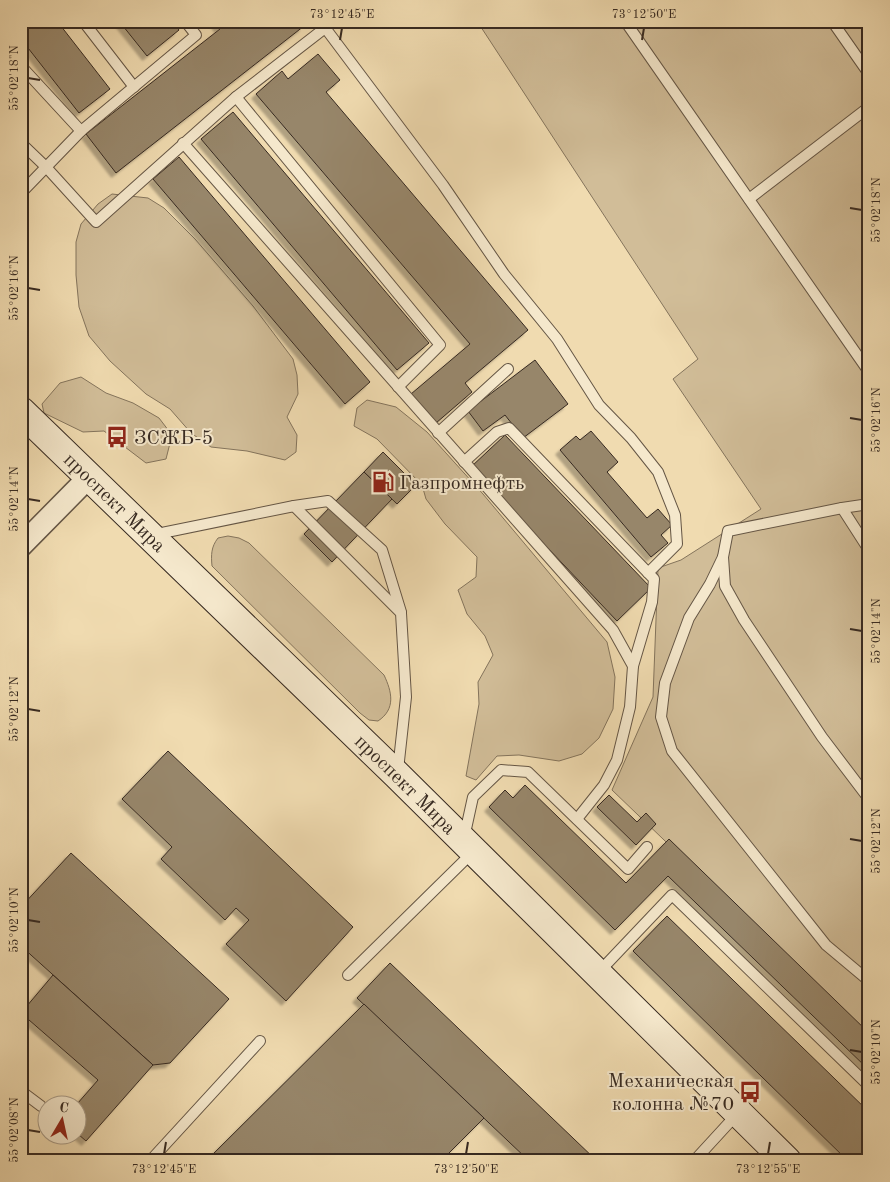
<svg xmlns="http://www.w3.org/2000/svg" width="890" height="1182" font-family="'Old Standard TT',serif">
  <defs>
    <filter id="shadow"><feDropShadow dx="-4.5" dy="4.5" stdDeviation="1" flood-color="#0004"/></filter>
  </defs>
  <rect width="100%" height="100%" fill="#f0dbb0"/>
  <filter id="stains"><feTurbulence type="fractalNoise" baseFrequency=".004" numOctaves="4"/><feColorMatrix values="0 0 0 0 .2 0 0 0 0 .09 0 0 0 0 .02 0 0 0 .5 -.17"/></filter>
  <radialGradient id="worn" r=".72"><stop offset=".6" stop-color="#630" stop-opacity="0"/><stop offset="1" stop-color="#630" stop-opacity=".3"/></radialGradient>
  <g fill="#d1bd98" stroke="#84745c">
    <polygon points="477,21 869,21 869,1037 612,790 653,697 658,568 681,560 761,509 673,379 698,359"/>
    <polygon points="112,194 148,198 164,208 195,239 253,306 293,359 297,375 298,394 287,417 297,435 296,452 285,460 247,451 211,447 191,433 170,409 146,394 110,361 89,336 79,307 76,275 76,242 81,224 98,204"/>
    <polygon points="81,377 106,393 133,403 159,418 172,435 166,459 146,463 104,431 83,432 44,413 42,404 60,383"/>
    <polygon points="367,400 396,407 427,432 483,494 607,642 615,677 613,709 599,738 582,754 559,761 519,755 497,756 476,780 466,776 479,704 478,682 493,655 485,636 467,614 458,590 476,577 477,557 445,524 426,499 422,485 377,439 354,426 357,408"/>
    <path d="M228,536L239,538L249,543L384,675C392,692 396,709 378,721L369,720L360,713L212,566C211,555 211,547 218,538Z"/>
  </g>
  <g fill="#97866b" stroke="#372a21" filter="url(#shadow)">
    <polygon points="21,21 57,21 110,89 79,113 21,39"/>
    <polygon points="119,21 172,21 179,30 147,56"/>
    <polygon points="214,21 301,21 304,26 116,173 86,134 220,29"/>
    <polygon points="318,54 340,80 326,92 528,330 465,383 472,392 436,423 411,394 470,344 256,94 282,71 288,79"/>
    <polygon points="233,112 429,343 397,370 201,139"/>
    <polygon points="179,157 370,382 345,404 153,179"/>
    <polygon points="535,360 568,404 523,438 505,415 483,431 468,411"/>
    <polygon points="591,431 618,462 607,472 647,518 658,509 672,525 661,535 668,543 651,557 560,450 576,436 580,440"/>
    <polygon points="505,435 651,588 617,621 471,467"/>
    <polygon points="383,452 416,485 397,504 364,472"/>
    <polygon points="364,472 392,499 332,562 304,534"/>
    <polygon points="168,751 353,927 286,1001 226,944 249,920 236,908 225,920 161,859 172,847 122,799"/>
    <polygon points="525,785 626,883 669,839 869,1033 869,1070 668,876 615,930 489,807 505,790 513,798"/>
    <polygon points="609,795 637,822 646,813 656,824 636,845 597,807"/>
    <polygon points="71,853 229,999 170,1063 153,1065 21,946 21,907"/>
    <polygon points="667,916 869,1112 869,1161 848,1161 633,951"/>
    <polygon points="390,963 597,1161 525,1161 527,1159 357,998"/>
    <polygon points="53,975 153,1065 86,1141 78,1134 77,1104 98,1080 21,1013"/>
    <polygon points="364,1004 484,1118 441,1161 206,1161"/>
  </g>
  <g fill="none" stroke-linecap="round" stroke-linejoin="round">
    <g stroke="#655645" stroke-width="12">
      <g id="lane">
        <polyline points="83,21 134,87"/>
        <polyline points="320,21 443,185 504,274 557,339 599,405 631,438 658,472 675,515 677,544 648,573"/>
        <polyline points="625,21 869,372"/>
        <polyline points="832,21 869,74"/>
        <polyline points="21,66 81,131"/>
        <polyline points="236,97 440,345 398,387"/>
        <polyline points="21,143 46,167 96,222 236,97 325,28"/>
        <polyline points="183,143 613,630 633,666 630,707 617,760 604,785 577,819"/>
        <polyline points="21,193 81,131 196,35 185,21"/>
        <polyline points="749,199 869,107"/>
        <polyline points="438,433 508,369"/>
        <polyline points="464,462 497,432 509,428 654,579 652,602 633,666"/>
        <polyline points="869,504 842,508 728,531 723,557 725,586 744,620 822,737 869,799"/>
        <polyline points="294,506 328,501 382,550 401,612"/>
        <polyline points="842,508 869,550"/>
        <polyline points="152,535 294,506 401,613 406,697 398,770"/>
        <polyline points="723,557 710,584 689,618 665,683 661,717 672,751 826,945 869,981"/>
        <polyline points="464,838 473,797 501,770 528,772 628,869 647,847"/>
        <polyline points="598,973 672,895 869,1086"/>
        <polyline points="348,975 473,852"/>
        <polyline points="21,1091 41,1106"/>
        <polyline points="150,1161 260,1041"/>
        <polyline points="694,1161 738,1113"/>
      </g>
    </g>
    <g stroke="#655645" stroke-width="24">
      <polyline id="street" points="21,546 89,477"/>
    </g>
    <g stroke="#372a21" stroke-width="30">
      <g id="secondary">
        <path id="s1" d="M21,411L397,775L787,1161"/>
      </g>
    </g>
    <use href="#lane" stroke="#f5e8cc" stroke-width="10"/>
    <use href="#street" stroke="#f5e8cc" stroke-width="21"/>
    <use href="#secondary" stroke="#f5e8cc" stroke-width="28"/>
  </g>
  <path fill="none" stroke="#372a21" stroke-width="2" d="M340,40L342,28M642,40L644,28M28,78L40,80M850,208L862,210M28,288L40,290M850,418L862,420M28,499L40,501M850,629L862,631M28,709L40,711M850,839L862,841M28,920L40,922M850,1050L862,1052M28,1130L40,1132M164,1154L166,1142M466,1154L468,1142M768,1154L770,1142"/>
  <defs>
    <g id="bus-bare" transform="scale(1.725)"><path d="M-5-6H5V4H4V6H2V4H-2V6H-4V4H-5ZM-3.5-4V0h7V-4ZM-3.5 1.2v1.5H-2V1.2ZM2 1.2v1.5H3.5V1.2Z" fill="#8f2418" stroke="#f5e8cc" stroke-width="2.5" paint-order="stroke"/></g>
    <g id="fuel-bare" transform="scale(1.725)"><path d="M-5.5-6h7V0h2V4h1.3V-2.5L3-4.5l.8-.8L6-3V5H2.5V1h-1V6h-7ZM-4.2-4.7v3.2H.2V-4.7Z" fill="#8f2418" stroke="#f5e8cc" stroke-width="2.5" paint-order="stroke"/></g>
  </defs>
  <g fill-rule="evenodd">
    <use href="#bus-bare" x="117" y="437"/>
    <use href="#fuel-bare" x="383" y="482"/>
    <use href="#bus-bare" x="750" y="1092"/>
  </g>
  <g text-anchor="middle" stroke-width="4" stroke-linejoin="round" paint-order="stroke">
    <g font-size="20" fill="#372a21" stroke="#f5e8cc" text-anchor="start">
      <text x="134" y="444">ЗСЖБ-5</text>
      <text x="399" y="489">Газпромнефть</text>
      <text x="734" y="1087" text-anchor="end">Механическая<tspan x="734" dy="23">колонна №70</tspan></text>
    </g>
    <g font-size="20" fill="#372a21" stroke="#f5e8cc">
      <text dy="7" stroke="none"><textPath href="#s1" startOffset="131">проспект Мира</textPath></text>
      <text dy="7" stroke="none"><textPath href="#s1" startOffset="536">проспект Мира</textPath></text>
    </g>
  </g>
  <rect width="890" height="1182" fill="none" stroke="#f0dbb0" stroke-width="55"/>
  <g transform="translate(62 1120) rotate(9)"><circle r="24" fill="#f5e8cc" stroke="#a99c88"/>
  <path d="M0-4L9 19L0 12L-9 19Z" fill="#8f2418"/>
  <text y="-8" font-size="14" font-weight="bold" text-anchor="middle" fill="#372a21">С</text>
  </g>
  <rect x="28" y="28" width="834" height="1126" fill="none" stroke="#372a21" stroke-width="2"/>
  <g font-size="12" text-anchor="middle" fill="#372a21">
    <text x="342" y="18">73°12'45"E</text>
    <text x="644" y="18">73°12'50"E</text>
    <text transform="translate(14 78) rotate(-90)" y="4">55°02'18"N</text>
    <text transform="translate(876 210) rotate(-90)" y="4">55°02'18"N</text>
    <text transform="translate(14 288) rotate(-90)" y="4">55°02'16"N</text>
    <text transform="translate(876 420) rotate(-90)" y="4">55°02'16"N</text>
    <text transform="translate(14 499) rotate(-90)" y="4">55°02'14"N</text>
    <text transform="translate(876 631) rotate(-90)" y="4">55°02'14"N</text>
    <text transform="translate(14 709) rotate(-90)" y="4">55°02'12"N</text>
    <text transform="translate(876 841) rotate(-90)" y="4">55°02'12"N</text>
    <text transform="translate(14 920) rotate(-90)" y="4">55°02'10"N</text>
    <text transform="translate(876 1052) rotate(-90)" y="4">55°02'10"N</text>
    <text transform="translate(14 1130) rotate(-90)" y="4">55°02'08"N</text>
    <text x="164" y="1173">73°12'45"E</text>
    <text x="466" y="1173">73°12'50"E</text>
    <text x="768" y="1173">73°12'55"E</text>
  </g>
  <rect width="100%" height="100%" filter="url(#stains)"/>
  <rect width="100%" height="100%" fill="url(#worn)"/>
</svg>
